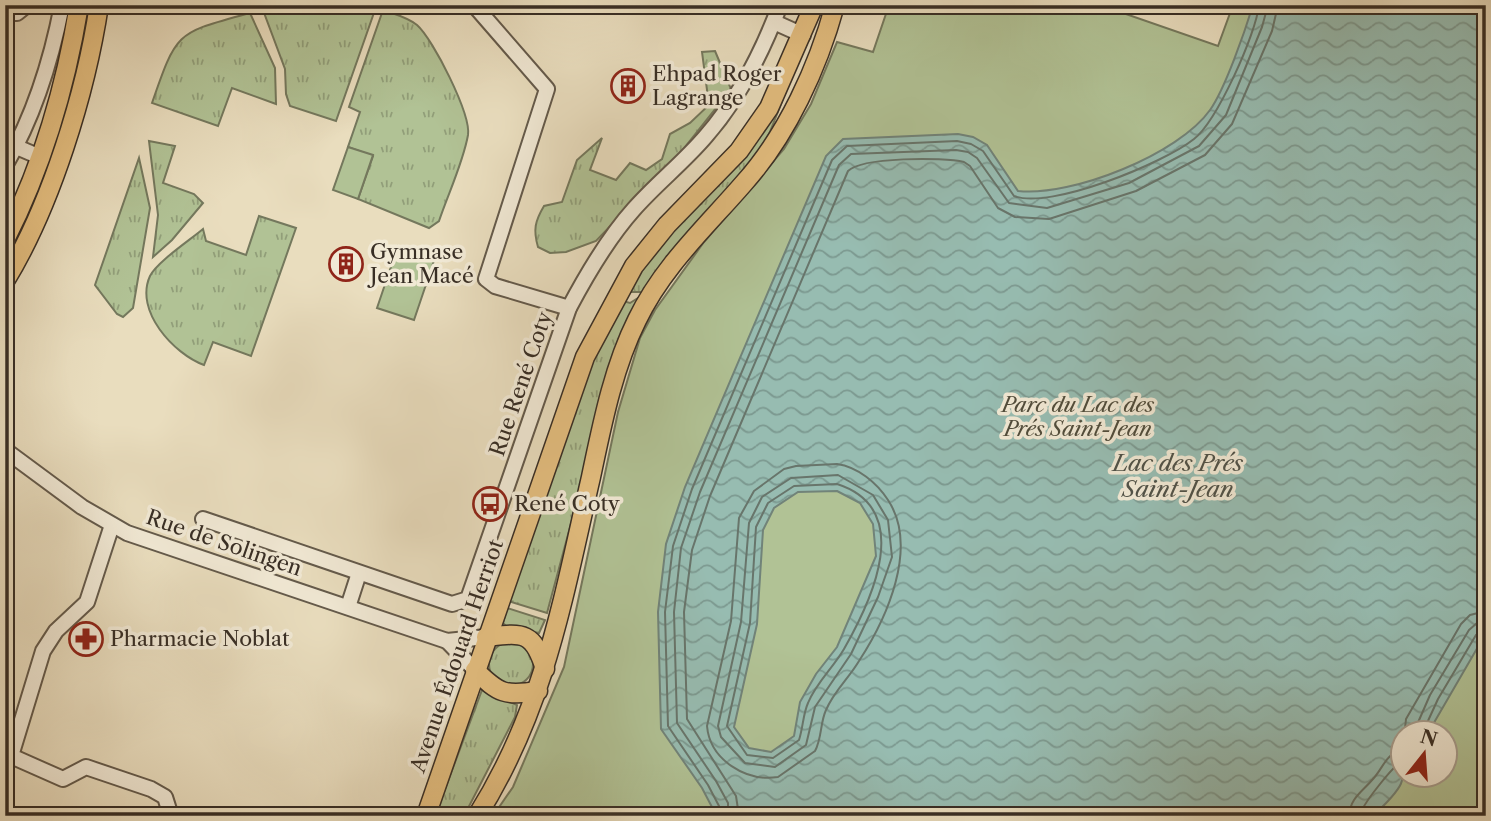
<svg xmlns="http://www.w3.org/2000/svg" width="1491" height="821" font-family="'Libre Caslon Text',serif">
  <defs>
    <pattern id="grass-tufts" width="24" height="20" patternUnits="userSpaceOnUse" patternTransform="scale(1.75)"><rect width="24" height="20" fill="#b1c295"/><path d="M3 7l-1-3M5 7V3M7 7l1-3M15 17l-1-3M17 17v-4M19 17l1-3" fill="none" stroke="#919e79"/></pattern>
    <pattern id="water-waves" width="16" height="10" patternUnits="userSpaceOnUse" patternTransform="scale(1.75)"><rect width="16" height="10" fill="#97bcb1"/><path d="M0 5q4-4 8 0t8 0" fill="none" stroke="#7c9990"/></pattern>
  </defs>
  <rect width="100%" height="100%" fill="#e9ddbe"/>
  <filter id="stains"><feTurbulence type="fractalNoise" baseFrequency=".00286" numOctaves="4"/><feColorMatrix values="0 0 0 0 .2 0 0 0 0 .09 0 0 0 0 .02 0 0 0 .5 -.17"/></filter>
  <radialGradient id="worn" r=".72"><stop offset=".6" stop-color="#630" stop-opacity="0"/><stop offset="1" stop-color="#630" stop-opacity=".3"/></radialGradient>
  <g fill="url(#grass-tufts)" stroke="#74785d" stroke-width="2">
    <polygon points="275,5 376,7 336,121 290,106 286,94 285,69 263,10"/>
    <path d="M383,10C394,14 407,17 417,25C433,39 471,114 468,135C463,163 448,194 439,221L429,228L358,199L373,156L348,147L360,112L349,107Z"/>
    <path d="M250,13L275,68L276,104L232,88L218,126L152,103C177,30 177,33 250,13Z"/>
    <path d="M715,51L731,89L677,157L596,241L566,252L550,253L538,247C533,230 535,221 544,206L562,202L577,160L602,138L590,170L616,180L630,163L646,170L662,159L670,134L690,123L709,105L702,52Z"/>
    <polygon points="783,99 762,152 650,292 629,292 637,269 747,149"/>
    <polygon points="149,141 175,146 163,183 194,194 203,203 172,240 153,257 158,215"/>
    <polygon points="139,158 150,208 133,308 123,317 117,314 95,285"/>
    <path d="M259,216L296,228L251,356L213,342L204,365C174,354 134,311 150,276C157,262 190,240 203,229L206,241L246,255Z"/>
    <polygon points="638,298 644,299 580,490 547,613 508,601 591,361 619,300 630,303"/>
    <polygon points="507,608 545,620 539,633 506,626 503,623"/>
    <circle cx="511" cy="664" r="22"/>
    <polygon points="482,690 517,705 515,717 464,816 435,816"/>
  </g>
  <g fill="#b1c295" stroke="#74785d" stroke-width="2" fill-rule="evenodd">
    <path d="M889,5H1100L1218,46L1233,5H1486V816H493L513,787L564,667L618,412L640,338L655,310L704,242L784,149L811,104L837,42L873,52ZM1404,734H1446V776H1404Z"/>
    <polygon points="348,147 373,155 358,199 333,190"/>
    <polygon points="398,246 435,258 414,320 377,308"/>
  </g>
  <path fill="url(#water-waves)" stroke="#718379" stroke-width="2" fill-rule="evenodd" d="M1253,5H1486V633L1428,733L1404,734C1404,782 1410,781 1373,816H713V809L702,788L661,729L658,612L666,544L685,487L826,156L843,139L958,134L973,137L987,145L1018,191C1072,197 1179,154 1210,110C1225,89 1245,31 1253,5ZM837,491L860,503L873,524L876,556L837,647L816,674L800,702L794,736L771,752L749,748L734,727L757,624L763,530L774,508L798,492Z"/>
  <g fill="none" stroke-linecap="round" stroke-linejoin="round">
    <g stroke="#68756b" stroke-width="2">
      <path d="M837,464C858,467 877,483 888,500C919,547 887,618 859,661C849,678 834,691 826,710C820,723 822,738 815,751L778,777C746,782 710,760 707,726L731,621L739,518L754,491L784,469L796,466Z"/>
      <polygon points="838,475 873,495 888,520 892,557 878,597 851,654 815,707 806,745 775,767 745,763 721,737 718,726 741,622 749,523 762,497 791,478"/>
      <path d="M837,484C915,509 872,600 844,649C833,668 816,683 808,703C803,714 803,728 799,740L773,758L747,755L727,726L750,623L756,527L768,503L794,486Z"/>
      <polyline points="1413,734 1430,695 1469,630 1477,623 1486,622"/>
      <polyline points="1422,734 1438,699 1476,635 1486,631"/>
      <polyline points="1404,738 1406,719 1461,624 1470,615 1486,611"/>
      <path d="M719,816V806L708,785L668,726L665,612L673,546L692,489L832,160L847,146L957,141L971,144L983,151L1014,196C1050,210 1164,163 1194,139C1217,121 1256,34 1259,5"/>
      <polyline points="728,816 728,803 716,781 677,723 674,612 681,548 700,492 839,165 851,154 956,150 968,152 977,158 1009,203 1047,208 1129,183 1199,146 1226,115 1262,27 1268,5"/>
      <path d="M739,816L736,796L687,719L684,612L692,550L710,496L848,171C862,157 943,157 964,162L970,166L998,208L1015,217L1049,219L1136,191L1205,155L1232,124L1272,31L1278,5"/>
      <path d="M1349,816C1350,798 1362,792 1373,779C1384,767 1385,754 1404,749"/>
      <path d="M1360,816C1360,807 1395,763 1404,760"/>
    </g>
    <g stroke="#645a4b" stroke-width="18">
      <g id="minor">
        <polyline points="474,5 547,89 486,279 495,286 569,308"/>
        <polyline points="5,13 17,13 27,5"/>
        <polyline points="774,22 803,35"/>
        <polyline points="5,142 40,157"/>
        <path d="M5,166C34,116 51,62 62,5"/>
        <polyline points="5,450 82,507 127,533 447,641 486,637"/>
        <path d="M203,519L452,604L468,599L569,308C587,274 608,238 634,209C657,183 684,162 706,136C740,97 762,53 780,5"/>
        <polyline points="112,525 87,602 56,631 43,651 11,756 63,779 86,767 151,789 165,797 171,816"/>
        <polyline points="348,607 359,573"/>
        <polyline points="447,641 475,670"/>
      </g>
    </g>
    <g stroke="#382e25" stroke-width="21">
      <g id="major">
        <path d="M5,240C42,167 66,85 79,5"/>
        <path d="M5,281C51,206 86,92 99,5"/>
        <path d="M486,637C522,633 533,630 545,669"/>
        <path d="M475,670C499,694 505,696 538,691"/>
        <polyline points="426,816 585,357 634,266 667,225 739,151 769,108 814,5"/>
        <path d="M477,816C545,708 563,598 591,477C602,425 613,368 637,320C663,266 706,227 744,183C787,135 818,67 835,5"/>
      </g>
    </g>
    <use href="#minor" stroke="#f1e9d5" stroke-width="14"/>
    <use href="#major" stroke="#e4be7f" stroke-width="18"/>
  </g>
  <defs>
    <g id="building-ring" transform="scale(1.75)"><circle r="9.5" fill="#f1e9d5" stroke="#8f2418" stroke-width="1.5"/><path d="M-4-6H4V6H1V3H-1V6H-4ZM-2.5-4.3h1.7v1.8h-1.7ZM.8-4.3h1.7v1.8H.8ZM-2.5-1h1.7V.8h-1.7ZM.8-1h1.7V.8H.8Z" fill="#8f2418"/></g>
    <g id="bus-ring" transform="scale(1.75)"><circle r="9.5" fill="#f1e9d5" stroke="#8f2418" stroke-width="1.5"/><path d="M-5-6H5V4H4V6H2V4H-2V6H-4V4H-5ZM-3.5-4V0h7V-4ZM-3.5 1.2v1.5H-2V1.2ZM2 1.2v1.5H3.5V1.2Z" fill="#8f2418"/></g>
    <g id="pharmacy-ring" transform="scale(1.75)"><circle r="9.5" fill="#f1e9d5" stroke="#8f2418" stroke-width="1.5"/><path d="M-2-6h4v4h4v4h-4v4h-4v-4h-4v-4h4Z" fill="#8f2418"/></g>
  </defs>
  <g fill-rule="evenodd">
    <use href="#building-ring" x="628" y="86"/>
    <use href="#building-ring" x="346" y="264"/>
    <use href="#bus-ring" x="490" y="504"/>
    <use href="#pharmacy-ring" x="86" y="639"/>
  </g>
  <g text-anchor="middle" stroke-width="7" stroke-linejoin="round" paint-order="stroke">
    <g font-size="21" fill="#382e25" stroke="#f1e9d5" text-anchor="start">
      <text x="652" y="81">Ehpad Roger<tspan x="652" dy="24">Lagrange</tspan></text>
      <text x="370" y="259">Gymnase<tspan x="370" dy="24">Jean Macé</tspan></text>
      <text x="514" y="511">René Coty</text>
      <text x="110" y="646">Pharmacie Noblat</text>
    </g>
    <g font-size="21" fill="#382e25" stroke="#f1e9d5">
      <text transform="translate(521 384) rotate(-71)" y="7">Rue René Coty</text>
      <text transform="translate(224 543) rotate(19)" y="7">Rue de Solingen</text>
      <text transform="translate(457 656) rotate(-71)" y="7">Avenue Édouard Herriot</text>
    </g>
    <g font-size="21" font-style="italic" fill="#504c3b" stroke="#f1e9d5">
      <text x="1078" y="412">Parc du Lac des<tspan x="1078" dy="24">Prés Saint-Jean</tspan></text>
    </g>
    <g font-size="23" font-style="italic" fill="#505248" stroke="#f1e9d5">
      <text x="1178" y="471">Lac des Prés<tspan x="1178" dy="26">Saint-Jean</tspan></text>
    </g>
  </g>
  <rect width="1491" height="821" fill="none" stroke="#e9ddbe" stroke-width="28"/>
  <rect x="7" y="7" width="1477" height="807" fill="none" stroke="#382e25" stroke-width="3.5"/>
  <rect x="14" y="14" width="1463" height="793" fill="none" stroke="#382e25" stroke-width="2"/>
  <g transform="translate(1424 754) rotate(17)"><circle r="33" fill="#f1e9d5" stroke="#a79e8f" stroke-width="2"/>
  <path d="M0-5L12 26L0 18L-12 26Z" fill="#8f2418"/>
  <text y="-10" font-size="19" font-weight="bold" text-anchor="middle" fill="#382e25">N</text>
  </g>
  <rect width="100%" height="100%" filter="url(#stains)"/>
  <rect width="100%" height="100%" fill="url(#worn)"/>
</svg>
